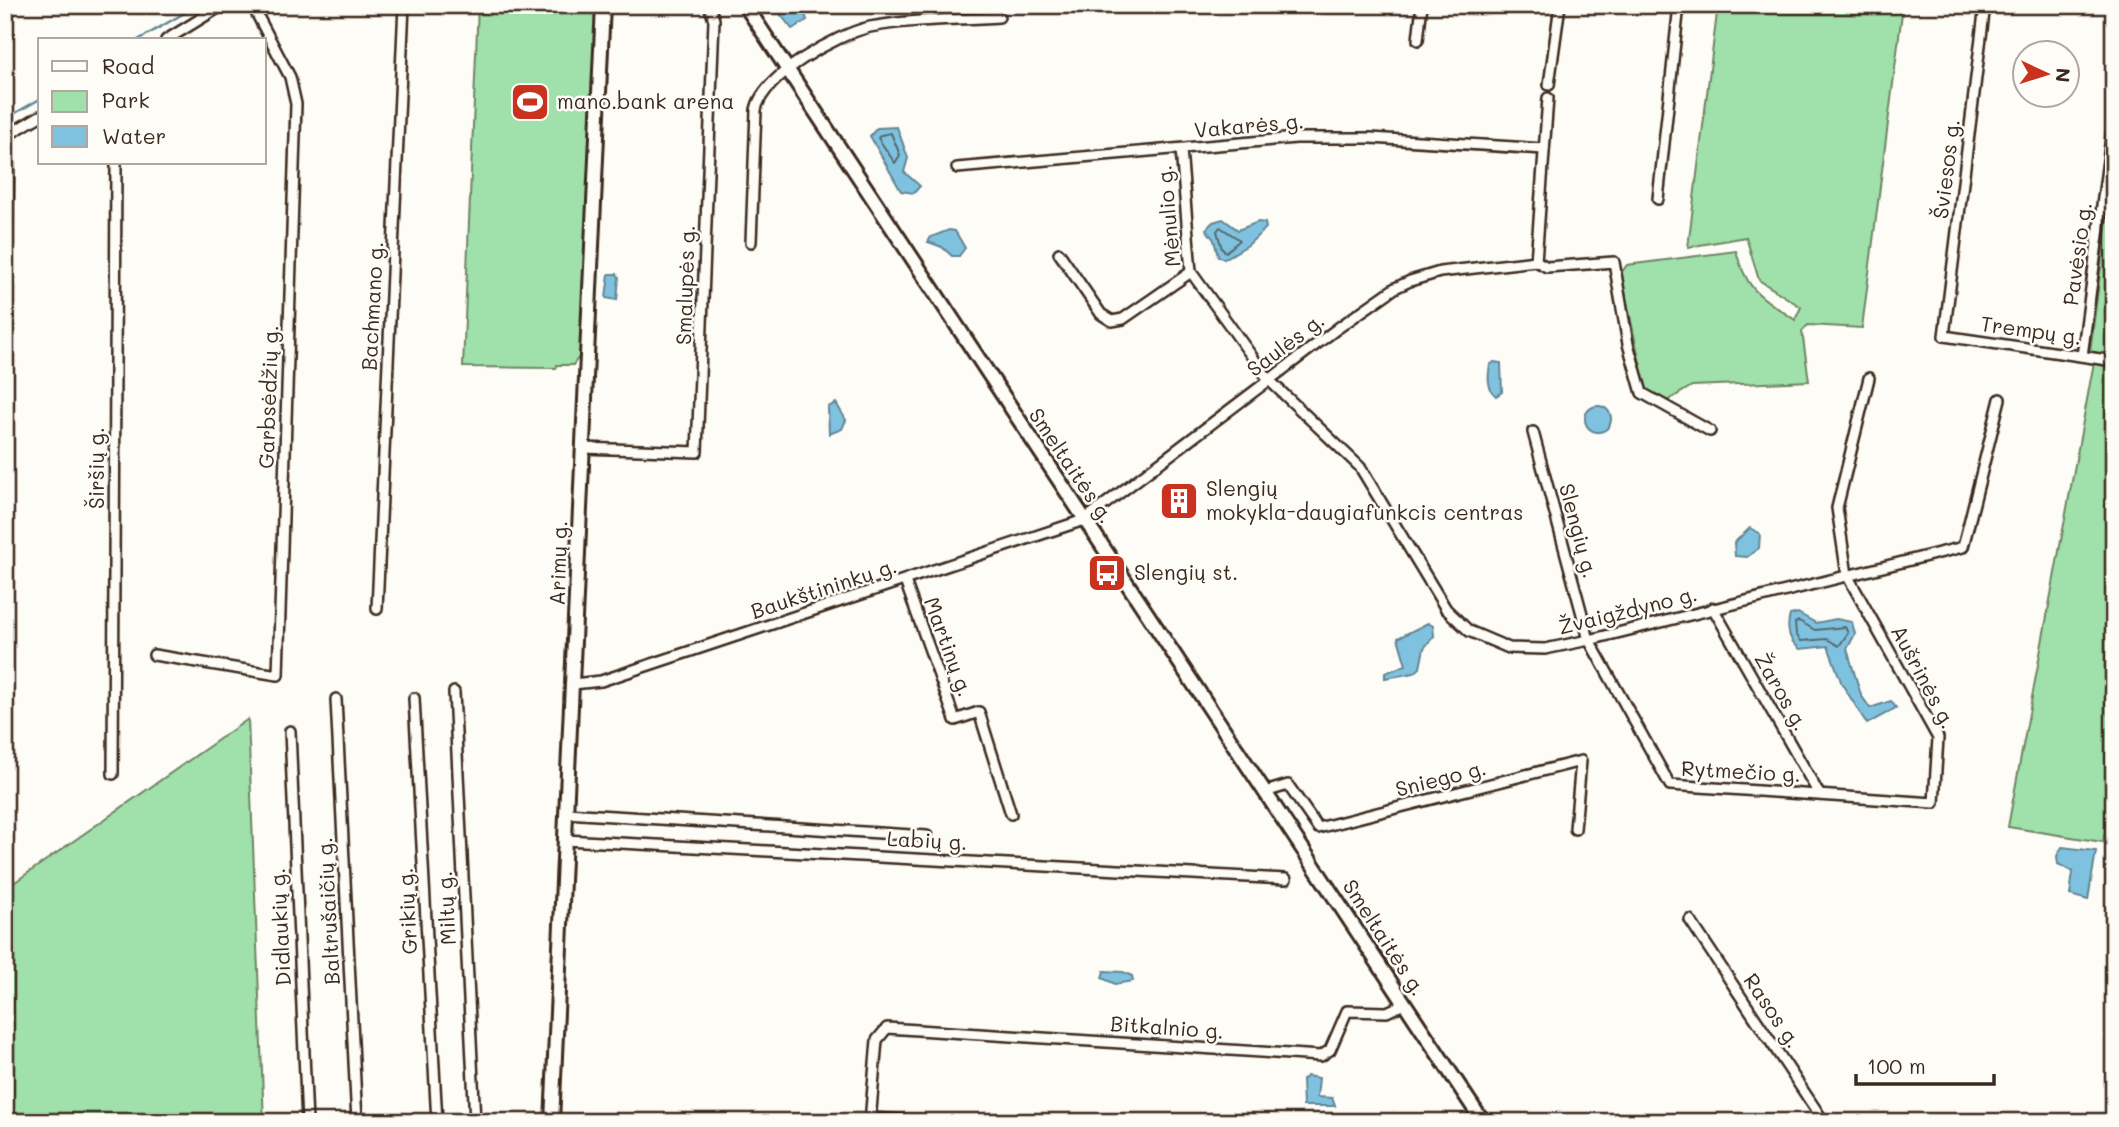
<svg xmlns="http://www.w3.org/2000/svg" width="2119" height="1127" font-family="Mali,sans-serif">
  <rect width="100%" height="100%" fill="#fdfcf7"/>
  <filter id="ink" filterUnits="userSpaceOnUse"><feTurbulence type="fractalNoise" baseFrequency=".0143" numOctaves="2"/><feDisplacementMap in="SourceGraphic" scale="14" xChannelSelector="R" yChannelSelector="G"/><feConvolveMatrix kernelMatrix="1 2 1 2 8 2 1 2 1" color-interpolation-filters="sRGB"/></filter>
  <g filter="url(#ink)">
    <g fill="#a0e0aa" stroke="#6e8564" stroke-width="2">
      <polygon points="478,5 597,5 581,354 573,365 557,365 556,368 463,367"/>
      <path d="M1718,5H1903L1862,328L1808,325L1802,331L1809,381L1692,386L1665,402L1649,393L1645,387L1621,273L1627,265L1736,251C1748,294 1761,296 1795,320L1801,307L1759,280L1746,237L1688,247Z"/>
      <polygon points="2114,165 2114,356 2090,352"/>
      <polygon points="2094,362 2114,365 2114,775 2103,842 2008,827"/>
      <polygon points="248,719 264,1122 5,1122 5,889"/>
    </g>
    <g fill="#7fc2e0" stroke="#648592" stroke-width="2">
      <polygon points="773,5 802,5 807,20 792,29"/>
      <polygon points="897,127 908,158 904,172 920,186 914,193 901,191 870,136 877,128"/>
      <polygon points="1223,219 1238,230 1258,222 1265,223 1266,228 1248,245 1224,259 1218,256 1214,240 1206,229 1213,222"/>
      <polygon points="949,230 955,231 965,248 959,256 952,256 942,247 928,242 931,237"/>
      <polygon points="609,274 617,274 619,277 617,300 606,298"/>
      <path d="M1494,362L1501,363L1502,392L1496,396C1487,389 1488,375 1490,365Z"/>
      <polygon points="836,403 846,420 842,429 829,434 828,407"/>
      <circle cx="1598" cy="419" r="13"/>
      <polygon points="1750,528 1760,534 1759,548 1747,557 1735,556 1734,543"/>
      <path d="M1798,613L1816,623L1836,619L1852,622L1855,634L1847,649L1861,695L1870,708L1891,701L1896,708L1867,724L1842,684L1828,646L1800,649C1788,640 1786,629 1790,615Z"/>
      <polygon points="1428,623 1433,626 1434,636 1424,648 1420,668 1414,673 1385,678 1385,673 1406,665 1398,638"/>
      <polygon points="2062,847 2096,851 2088,900 2070,895 2073,872 2058,864 2057,856"/>
      <polygon points="1104,971 1123,972 1132,976 1133,981 1115,984 1102,978"/>
      <polygon points="1307,1076 1319,1078 1317,1097 1332,1098 1335,1106 1303,1106 1302,1080"/>
    </g>
    <g fill="none" stroke-linecap="round" stroke-linejoin="round">
      <g stroke="#56676c" stroke-width="2">
        <polygon points="891,133 900,155 895,163 878,138 881,135"/>
        <polygon points="1220,227 1240,240 1226,252 1222,249 1217,231"/>
        <polygon points="1799,621 1815,630 1845,627 1848,633 1839,646 1827,639 1801,641 1796,634 1795,623"/>
      </g>
      <g stroke="#648592" stroke-width="2.5">
        <polyline points="138,40 198,5"/>
        <polyline points="5,119 40,99"/>
      </g>
      <g stroke="#3b2a1e" stroke-width="14">
        <g id="minor">
          <polyline points="1985,5 1944,336 2114,361"/>
          <polyline points="166,40 223,5"/>
          <polyline points="1418,40 1422,5"/>
          <polyline points="1549,85 1560,5"/>
          <polyline points="6,136 40,116"/>
          <polyline points="1181,149 1191,272 1269,380 1360,467 1446,609 1469,631 1509,648 1545,649 1589,640 1963,547 2000,399"/>
          <polyline points="957,168 1296,138 1371,138 1544,149"/>
          <polyline points="1658,199 1679,5"/>
          <path d="M751,242L756,110C762,76 838,34 870,27C911,19 956,20 999,17"/>
          <polyline points="1059,253 1101,314 1112,321 1123,319 1191,272"/>
          <polyline points="1536,261 1547,267 1614,262 1628,344 1642,393 1710,431"/>
          <polyline points="1536,261 1548,98"/>
          <polyline points="2082,356 2114,115"/>
          <polyline points="5,421 9,135"/>
          <polyline points="1533,432 1589,640 1670,785 1934,803 1938,738 1847,575 1837,508 1869,378"/>
          <polyline points="583,448 697,452 714,20 709,5"/>
          <polyline points="905,581 955,720 979,712 1011,814"/>
          <polyline points="1713,608 1819,794"/>
          <polyline points="377,609 404,5"/>
          <polyline points="154,655 278,675 296,104 290,77 252,5"/>
          <polyline points="573,684 601,681 1084,520 1338,328 1395,288 1410,281 1440,272 1536,261"/>
          <polyline points="454,692 475,1122"/>
          <polyline points="414,698 437,1122"/>
          <polyline points="336,699 357,1122"/>
          <polyline points="290,731 307,1122"/>
          <polyline points="113,774 116,163"/>
          <polyline points="1265,792 1288,785 1318,828 1581,761 1575,829"/>
          <polyline points="566,813 927,836"/>
          <polyline points="565,840 1286,879"/>
          <polyline points="1690,920 1824,1122"/>
          <polyline points="871,1118 929,1122"/>
          <polyline points="870,1122 877,1040 887,1028 1321,1056 1330,1050 1347,1011 1387,1012 1404,1004"/>
        </g>
      </g>
      <g stroke="#3b2a1e" stroke-width="18">
        <g id="secondary">
          <polyline points="745,5 1483,1122"/>
          <polyline points="552,1122 603,5"/>
        </g>
      </g>
      <use href="#minor" stroke="#fdfcf7" stroke-width="9"/>
      <use href="#secondary" stroke="#fdfcf7" stroke-width="12"/>
    </g>
  </g>
  <defs>
    <g id="stadium-square" transform="scale(2.0125)"><rect x="-9" y="-9" width="18" height="18" rx="4" fill="#c8321e" stroke="#fdfcf7"/><path d="M0-5a6.5 5 0 1 0 0 10a6.5 5 0 1 0 0-10ZM-3.5-1.8h7v3.6h-7Z" fill="#fff"/></g>
    <g id="building-square" transform="scale(2.0125)"><rect x="-9" y="-9" width="18" height="18" rx="4" fill="#c8321e" stroke="#fdfcf7"/><path d="M-4-6H4V6H1V3H-1V6H-4ZM-2.5-4.3h1.7v1.8h-1.7ZM.8-4.3h1.7v1.8H.8ZM-2.5-1h1.7V.8h-1.7ZM.8-1h1.7V.8H.8Z" fill="#fff"/></g>
    <g id="bus-square" transform="scale(2.0125)"><rect x="-9" y="-9" width="18" height="18" rx="4" fill="#c8321e" stroke="#fdfcf7"/><path d="M-5-6H5V4H4V6H2V4H-2V6H-4V4H-5ZM-3.5-4V0h7V-4ZM-3.5 1.2v1.5H-2V1.2ZM2 1.2v1.5H3.5V1.2Z" fill="#fff"/></g>
  </defs>
  <g fill-rule="evenodd">
    <use href="#stadium-square" x="530" y="102"/>
    <use href="#building-square" x="1179" y="501"/>
    <use href="#bus-square" x="1107" y="573"/>
  </g>
  <g text-anchor="middle" stroke-width="5" stroke-linejoin="round" paint-order="stroke">
    <g font-size="21" fill="#3b2a1e" stroke="#fdfcf7" text-anchor="start">
      <text x="557" y="109">mano.bank arena</text>
      <text x="1206" y="496">Slengių<tspan x="1206" dy="24">mokykla-daugiafunkcis centras</tspan></text>
      <text x="1134" y="580">Slengių st.</text>
    </g>
    <g font-size="21" fill="#3b2a1e" stroke="#fdfcf7">
      <text transform="translate(1249 126) rotate(-5)" y="7">Vakarės g.</text>
      <text transform="translate(1947 169) rotate(-83)" y="7">Šviesos g.</text>
      <text transform="translate(1169 216) rotate(-95)" y="7">Mėnulio g.</text>
      <text transform="translate(2078 254) rotate(-82)" y="7">Pavėsio g.</text>
      <text transform="translate(686 285) rotate(-88)" y="7">Smalupės g.</text>
      <text transform="translate(373 306) rotate(-87)" y="7">Bachmano g.</text>
      <text transform="translate(2031 331) rotate(8)" y="7">Trempų g.</text>
      <text transform="translate(1286 345) rotate(-37)" y="7">Saulės g.</text>
      <text transform="translate(269 397) rotate(-88)" y="7">Garbsėdžių g.</text>
      <text transform="translate(1071 466) rotate(56)" y="7">Smeltaitės g.</text>
      <text transform="translate(97 468) rotate(-90)" y="7">Širšių g.</text>
      <text transform="translate(1578 531) rotate(75)" y="7">Slengių g.</text>
      <text transform="translate(559 563) rotate(-88)" y="7">Arimų g.</text>
      <text transform="translate(824 589) rotate(-18)" y="7">Baukštininkų g.</text>
      <text transform="translate(1628 611) rotate(-14)" y="7">Žvaigždyno g.</text>
      <text transform="translate(948 647) rotate(70)" y="7">Martinų g.</text>
      <text transform="translate(1923 677) rotate(62)" y="7">Aušrinės g.</text>
      <text transform="translate(1781 692) rotate(60)" y="7">Žaros g.</text>
      <text transform="translate(1741 772) rotate(3)" y="7">Rytmečio g.</text>
      <text transform="translate(1441 779) rotate(-14)" y="7">Sniego g.</text>
      <text transform="translate(927 841) rotate(3)" y="7">Labių g.</text>
      <text transform="translate(447 908) rotate(-93)" y="7">Miltų g.</text>
      <text transform="translate(329 911) rotate(-93)" y="7">Baltrušaičių g.</text>
      <text transform="translate(408 911) rotate(-93)" y="7">Grikių g.</text>
      <text transform="translate(281 927) rotate(-93)" y="7">Didlaukių g.</text>
      <text transform="translate(1384 938) rotate(57)" y="7">Smeltaitės g.</text>
      <text transform="translate(1772 1011) rotate(56)" y="7">Rasos g.</text>
      <text transform="translate(1167 1028) rotate(4)" y="7">Bitkalnio g.</text>
    </g>
  </g>
  <rect width="2119" height="1127" fill="none" stroke="#fdfcf7" stroke-width="28"/>
  <rect x="14" y="14" width="2091" height="1099" fill="none" stroke="#3b2a1e" stroke-width="2.5" filter="url(#ink)"/>
  <rect x="38" y="38" width="228" height="126" fill="#fdfcf7" stroke="#afa8a0" stroke-width="2"/>
  <rect x="52" y="61" width="35" height="10" fill="#fdfcf7" stroke="#afa8a0" stroke-width="2"/>
  <text x="102" y="74" font-size="21" fill="#3b2a1e">Road</text>
  <rect x="52" y="91" width="35" height="21" fill="#a0e0aa" stroke="#afa8a0" stroke-width="2"/>
  <text x="102" y="108" font-size="21" fill="#3b2a1e">Park</text>
  <rect x="52" y="126" width="35" height="21" fill="#7fc2e0" stroke="#afa8a0" stroke-width="2"/>
  <text x="102" y="144" font-size="21" fill="#3b2a1e">Water</text>
  <g transform="translate(2046 74) rotate(94)"><circle r="33" fill="#fdfcf7" stroke="#afa8a0" stroke-width="2"/>
  <path d="M0-5L12 26L0 18L-12 26Z" fill="#c8321e"/>
  <text y="-10" font-size="19" font-weight="bold" text-anchor="middle" fill="#3b2a1e">N</text>
  </g>
  <path d="M1856 1074v10h138v-10" fill="none" stroke="#3b2a1e" stroke-width="3.5"/>
  <text x="1867" y="1074" font-size="21" fill="#3b2a1e" stroke="#fdfcf7" stroke-width="5" paint-order="stroke">100 m</text>
</svg>
